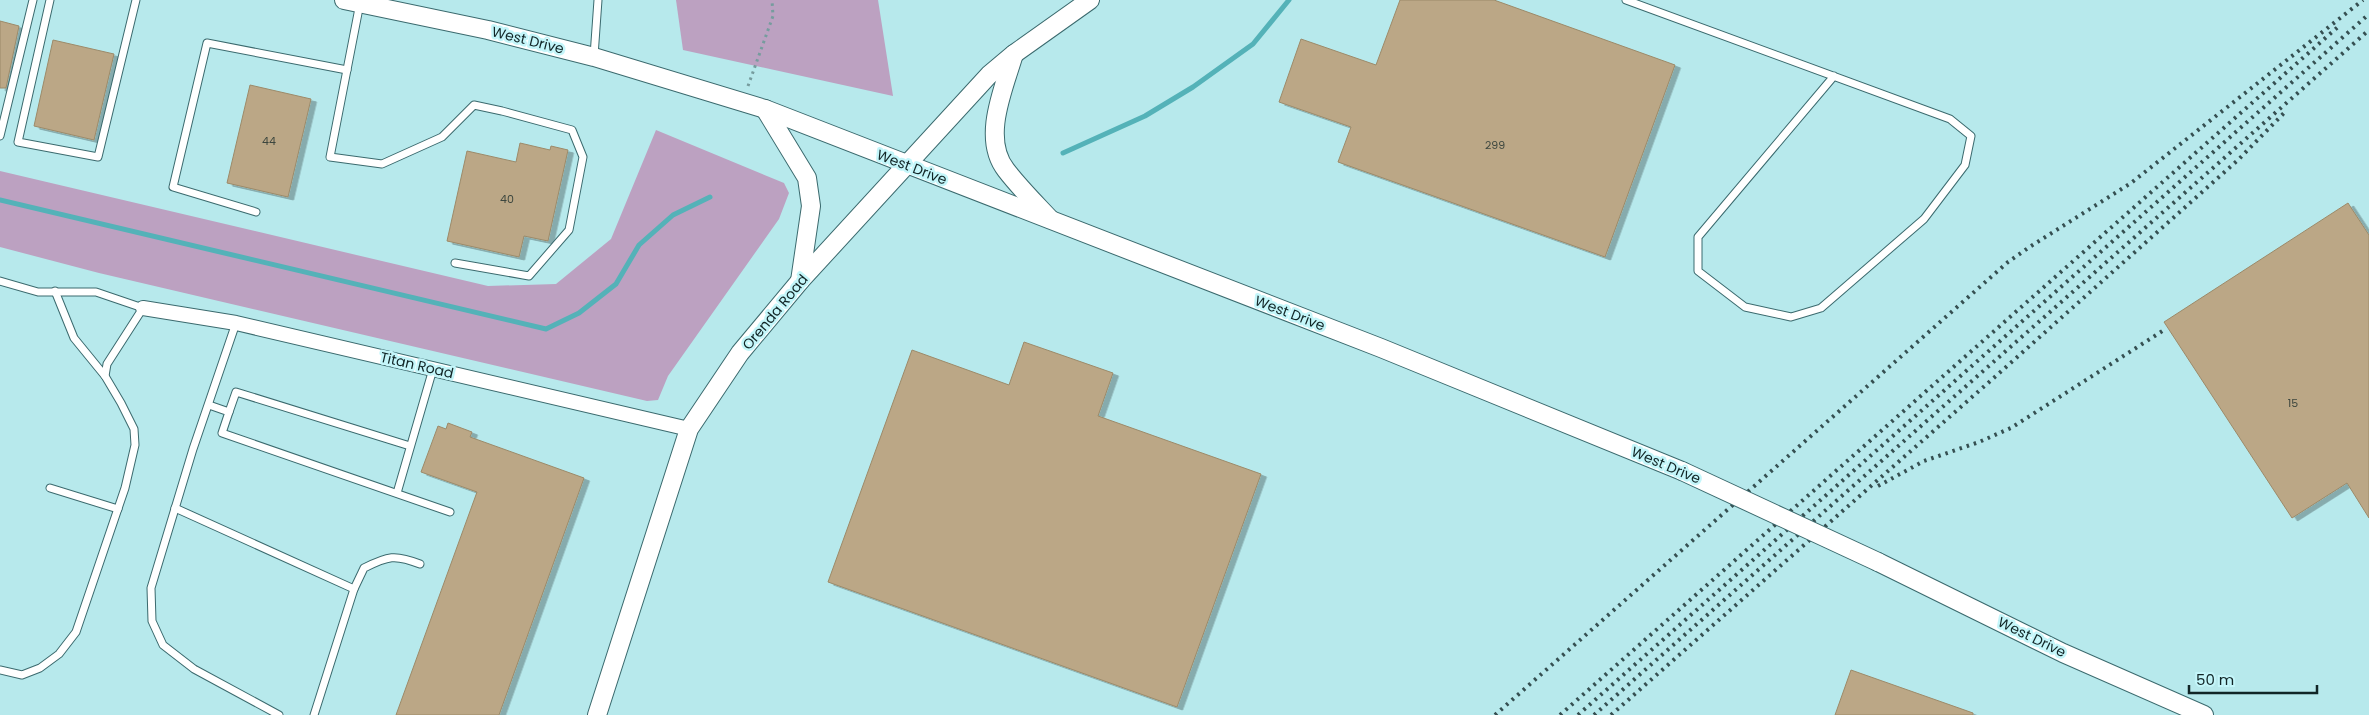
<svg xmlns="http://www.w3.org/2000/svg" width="2369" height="715" font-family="Poppins,sans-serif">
  <defs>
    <filter id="shadow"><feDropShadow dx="5.5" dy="3" stdDeviation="0" flood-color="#0004"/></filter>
  </defs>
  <rect width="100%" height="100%" fill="#b7e9ec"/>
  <g fill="#bca1c1">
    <polygon points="676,0 878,0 893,96 683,50"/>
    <polygon points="656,130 784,183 789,193 779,219 668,376 658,400 647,401 99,273 0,247 0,171 488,286 556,284 611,239"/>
  </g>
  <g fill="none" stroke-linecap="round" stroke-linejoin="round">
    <g stroke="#54b2b8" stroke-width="5">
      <polyline points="1063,153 1145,116 1193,87 1253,44 1289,0"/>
      <polyline points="0,200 546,329 579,313 616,284 639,245 673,215 710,197"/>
    </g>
  </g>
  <g fill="#bba786" stroke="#9c8a69" filter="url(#shadow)">
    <polygon points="1400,0 1494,0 1675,65 1605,257 1338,162 1351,127 1279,102 1301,39 1376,65"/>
    <polygon points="0,21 19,26 6,88 0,88"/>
    <polygon points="53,40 114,54 94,140 34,126"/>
    <polygon points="250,85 311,99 288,197 227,183"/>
    <polygon points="520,143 550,150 551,146 568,150 548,241 524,236 519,257 447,241 467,151 516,162"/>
    <polygon points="2348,203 2369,235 2369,518 2347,483 2292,518 2164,322"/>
    <polygon points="1024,342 1113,373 1098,416 1261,474 1177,707 828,582 912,350 1009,385"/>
    <polygon points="448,423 472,432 470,437 584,478 499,715 396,715 477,492 421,472 438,426 446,429"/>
    <polygon points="1851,670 1973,713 1973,715 1835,715"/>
  </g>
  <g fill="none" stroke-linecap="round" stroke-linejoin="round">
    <g stroke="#3b6a6e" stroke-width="9">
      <g id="service">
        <polyline points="50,0 18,142 98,157 136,0"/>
        <polyline points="1626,0 1950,119 1971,136 1965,165 1924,219 1821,308 1791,317 1745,307 1698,271 1698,237 1834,76"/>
        <polyline points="360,3 330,157 382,164 442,137 474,105 502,111 572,130 583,157 569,230 529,276 455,263"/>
        <polyline points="594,56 598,0"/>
        <polyline points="0,136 33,0"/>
        <polyline points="256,212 173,187 207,43 347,70"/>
        <polyline points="0,281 38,292 96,292 143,308 107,364 105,376"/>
        <polyline points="236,323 193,449 151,588 152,621 163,645 194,669 279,715"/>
        <polyline points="209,405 229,412 222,433 450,512"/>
        <polyline points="229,412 236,392 410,446"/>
        <polyline points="50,488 118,509"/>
        <polyline points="397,493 433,369"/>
        <polyline points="175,508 354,589 314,715"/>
        <path d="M354,589L364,568C388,556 395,554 420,564"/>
        <polyline points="0,670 22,675 40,668 59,654 76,632 125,488 135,445 134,429 121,403 105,376 74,338 55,291"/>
      </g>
    </g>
    <g stroke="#3b6a6e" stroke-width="16">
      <polyline id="minor" points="143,308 236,323 689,429"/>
    </g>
    <g stroke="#3b6a6e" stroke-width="20">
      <g id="tertiary">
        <polyline points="344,0 488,30 594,57 765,109 1381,348 1682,471"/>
        <path d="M1014,54C1004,88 981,138 1006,170C1019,187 1035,203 1050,219"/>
        <polyline points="765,109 807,178 811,206 800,281"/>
        <polyline points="1878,562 2063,653 2204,715"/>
        <polyline points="597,715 689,429 740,353 800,281 989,75 1014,54 1090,0"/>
      </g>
    </g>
    <polyline stroke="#769c9e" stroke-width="3" stroke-dasharray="2.5 4" stroke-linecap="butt" points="748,86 773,16 772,0"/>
    <use href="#service" stroke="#fff" stroke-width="7"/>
    <use href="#minor" stroke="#fff" stroke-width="14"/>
    <use href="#tertiary" stroke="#fff" stroke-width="18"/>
    <g stroke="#354f51" stroke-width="4" stroke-dasharray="2.5 5" stroke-linecap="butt">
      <polyline points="1878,486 1924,461 1979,442 2011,428 2164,330"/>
      <polyline points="1495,715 2008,262 2031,246 2131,183 2363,0"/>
      <polyline points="1560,715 2339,26"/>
      <polyline points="1578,715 2369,14"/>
      <polyline points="1594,715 2369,30"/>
      <polyline points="1611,715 2005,368 2238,160 2284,113"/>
    </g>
    <g stroke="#3b6a6e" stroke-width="20" stroke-linecap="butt">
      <polyline id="tertiary-bridge" points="1682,471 1878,562"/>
    </g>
    <use href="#tertiary-bridge" stroke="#fff" stroke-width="18"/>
  </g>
  <g text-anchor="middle" stroke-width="5" stroke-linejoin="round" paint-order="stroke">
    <g font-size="11" fill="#3c463e">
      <text x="269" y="145">44</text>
      <text x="1495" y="149">299</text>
      <text x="507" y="203">40</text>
      <text x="2293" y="407">15</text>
    </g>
    <g font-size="14" fill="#112526" stroke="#c4f6fa">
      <text transform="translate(528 40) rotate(14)" y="5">West Drive</text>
      <text transform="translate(912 167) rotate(21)" y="5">West Drive</text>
      <text transform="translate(775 312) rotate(-50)" y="5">Orenda Road</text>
      <text transform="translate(1290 313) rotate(21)" y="5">West Drive</text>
      <text transform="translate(417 365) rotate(13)" y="5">Titan Road</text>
      <text transform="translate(1666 465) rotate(23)" y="5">West Drive</text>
      <text transform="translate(2032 637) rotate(26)" y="5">West Drive</text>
    </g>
  </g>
  <path d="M2189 685v8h128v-8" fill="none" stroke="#112526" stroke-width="2.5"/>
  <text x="2196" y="685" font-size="15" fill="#112526" stroke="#c4f6fa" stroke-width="4" paint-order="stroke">50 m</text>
</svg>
